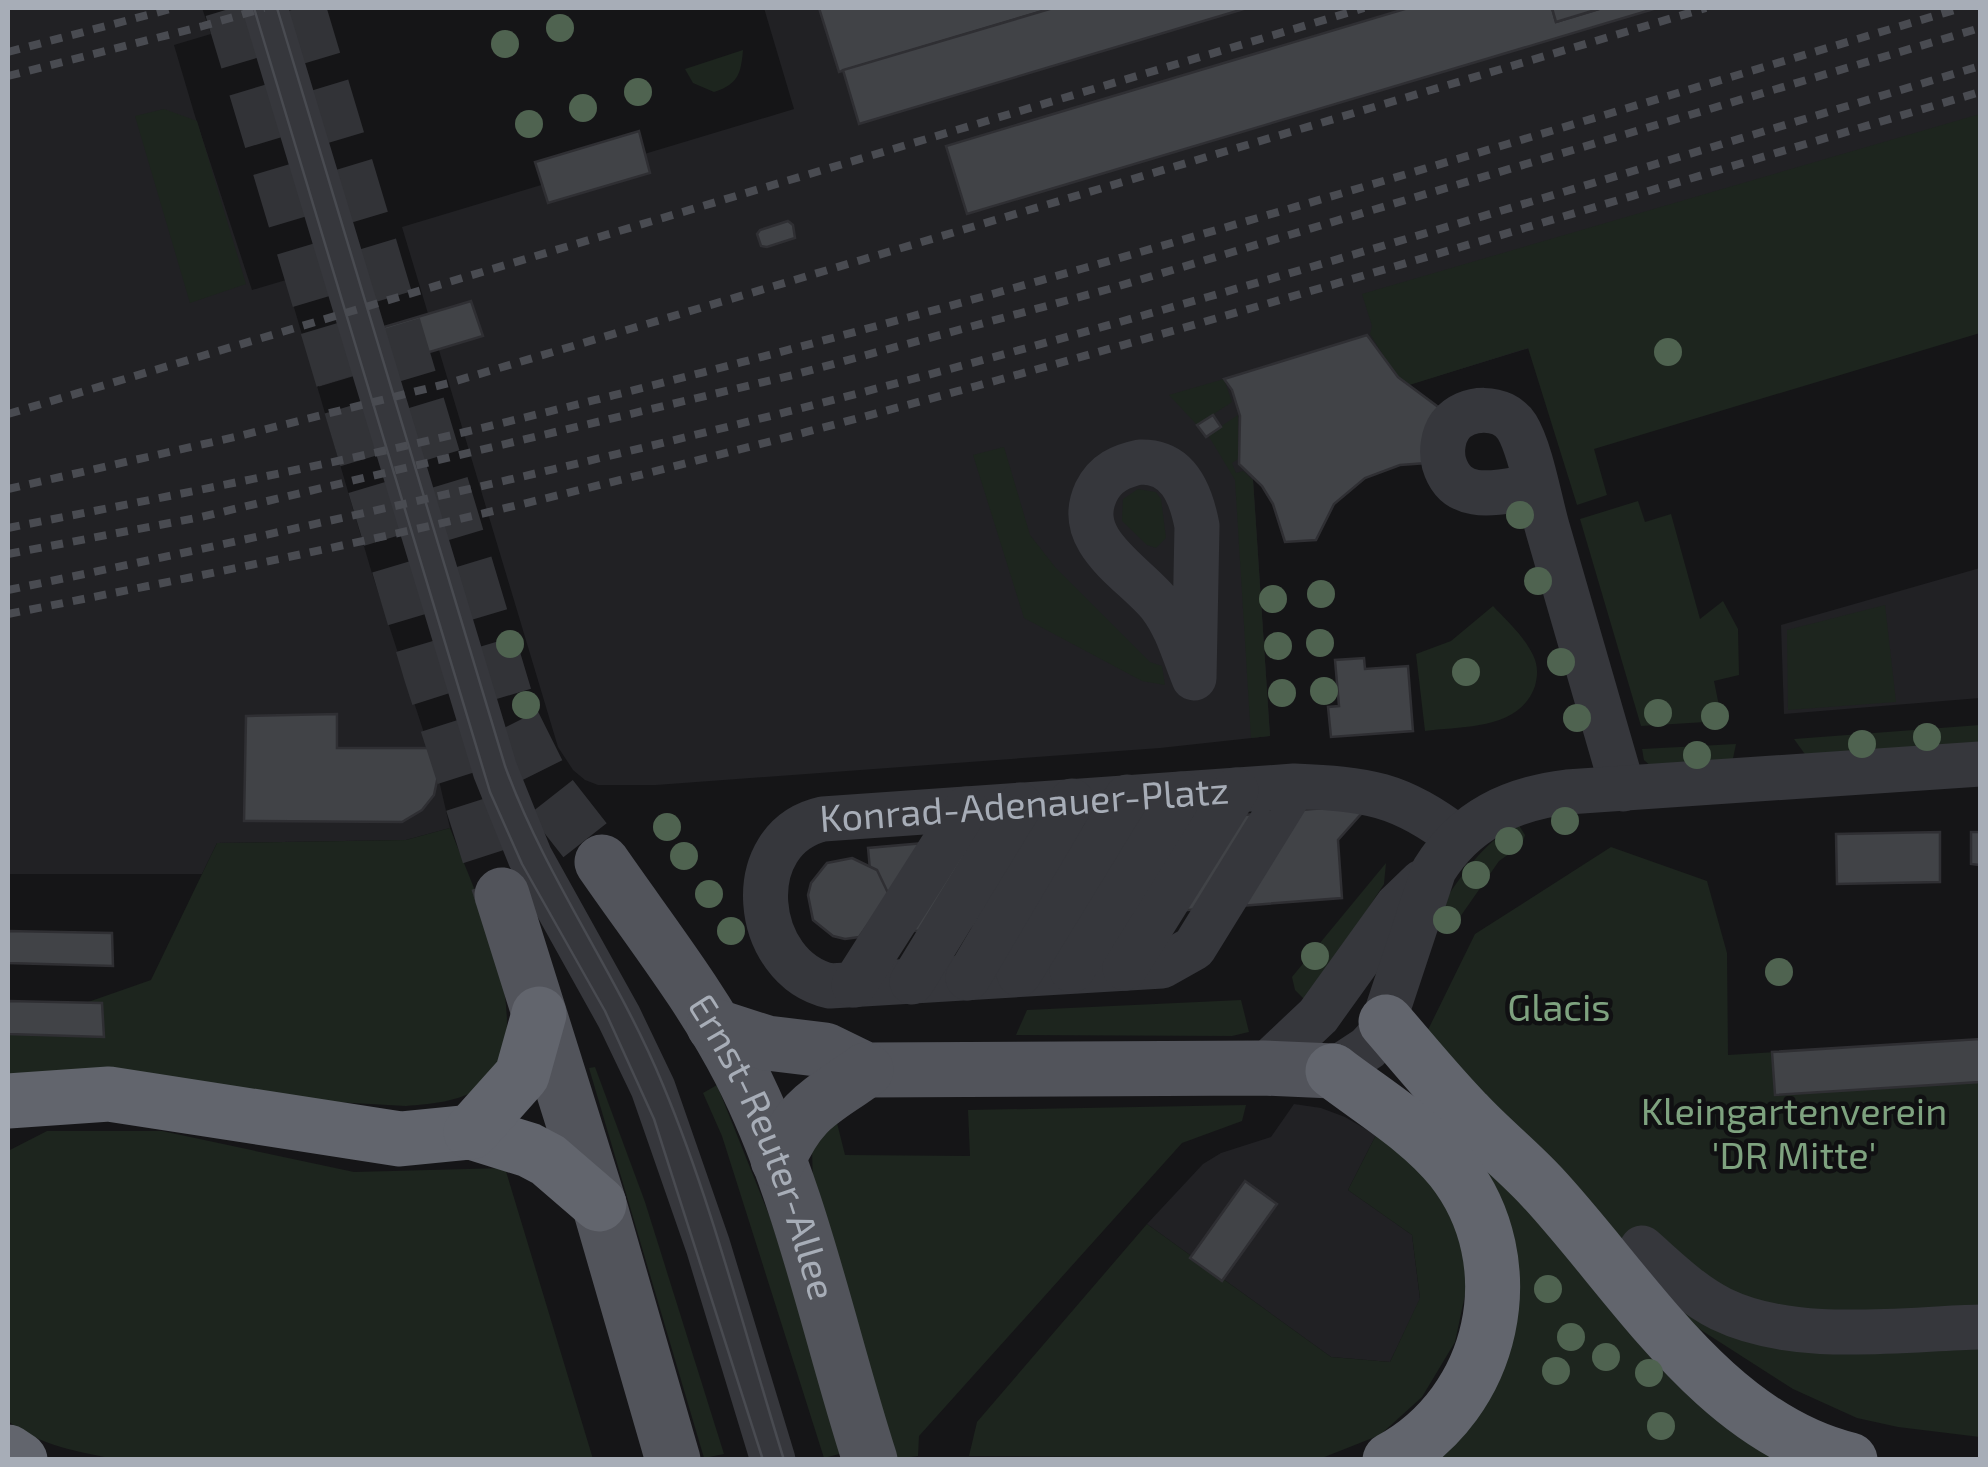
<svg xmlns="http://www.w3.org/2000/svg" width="1988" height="1467" font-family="'Exo 2',sans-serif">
  <rect width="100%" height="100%" fill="#151517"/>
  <g fill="#212124">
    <polygon points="8,8 202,8 211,34 174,45 195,116 252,290 286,280 371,570 438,776 450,828 406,840 217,843 202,874 8,874"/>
    <polygon points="764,8 1980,8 1980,333 1559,339 1250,433 1270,736 1160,748 656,785 598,785 585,780 573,770 558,747 402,227 794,109"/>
    <polygon points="1980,568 1980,698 1784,714 1781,625"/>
    <polygon points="1294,1104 1321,1108 1345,1117 1376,1135 1348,1190 1412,1235 1420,1299 1390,1362 1331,1357 1147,1224 1203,1164 1221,1153 1271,1137"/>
  </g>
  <g fill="#1d251e">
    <path d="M743,50C741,74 738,84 714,92L693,83L685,69Z"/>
    <polygon points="164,109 197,121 246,284 190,303 135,116"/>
    <polygon points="1980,114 1980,333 1594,449 1607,495 1577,505 1528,348 1403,387 1370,334 1372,326 1362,294"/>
    <polygon points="1224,379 1232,402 1197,425 1169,395"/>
    <polygon points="1238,415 1238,459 1232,463 1236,473 1243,471 1253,480 1270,736 1251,738 1235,480 1208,435"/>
    <polygon points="1004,447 1030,535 1055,567 1150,662 1162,666 1165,685 1142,681 1024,618 973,455"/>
    <polygon points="1138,489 1156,492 1161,499 1166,538 1156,548 1147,545 1122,521 1123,499"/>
    <polygon points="1638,501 1645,522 1671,514 1700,619 1723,601 1738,629 1739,675 1714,681 1722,721 1641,726 1580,519"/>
    <polygon points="1885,605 1896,702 1788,710 1787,630"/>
    <path d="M1493,606C1507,621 1524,636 1533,655C1538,665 1538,675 1535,686C1520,730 1463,726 1425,731L1416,654L1451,641Z"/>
    <polygon points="1980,725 1980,745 1807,757 1794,739"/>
    <polygon points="1736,744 1732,763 1654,769 1644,760 1642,749"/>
    <path d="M1518,824L1525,835L1522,845L1499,861L1453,927L1442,929L1436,913C1460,879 1480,844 1518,824Z"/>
    <path d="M450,828C473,889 546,1037 480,1087C460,1102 430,1104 406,1106L8,1084V1030L151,980L217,843L406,840Z"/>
    <polygon points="1611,847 1707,881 1727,953 1728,1055 1980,1039 1980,1437 1898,1427 1857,1418 1793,1389 1690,1323 1424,1038 1475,934"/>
    <polygon points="1386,863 1384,884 1307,1002 1295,990 1292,977"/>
    <polygon points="1241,1000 1249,1032 1232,1036 1016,1035 1027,1010"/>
    <polygon points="595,1067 645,1202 724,1454 704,1458 589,1068"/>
    <polygon points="717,1085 771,1220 843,1453 824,1458 722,1136 703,1093"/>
    <polygon points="1246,1105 1242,1121 1182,1143 919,1436 918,1456 895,1459 813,1185 812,1148 836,1119 845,1155 970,1156 968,1110"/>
    <path d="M47,1131H162L354,1172L505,1168L593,1459L119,1460C81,1452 39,1446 8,1421V1151Z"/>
    <polygon points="1376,1135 1423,1173 1447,1207 1461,1240 1469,1276 1455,1342 1422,1397 1380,1435 1322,1458 969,1456 977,1422 1147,1224 1331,1357 1390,1362 1420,1298 1412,1235 1348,1190"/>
    <polygon points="1476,1157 1811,1460 1428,1460 1462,1427"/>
  </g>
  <g fill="#414347" stroke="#2f2f33" stroke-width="2.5">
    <polygon points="819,8 1053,8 839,72"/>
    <polygon points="1053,8 1247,8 859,124 843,70"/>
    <polygon points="1408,8 1552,8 1556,22 1602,8 1657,8 967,214 946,146"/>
    <polygon points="1552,8 1602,8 1556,22"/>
    <polygon points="639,131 650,173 548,203 535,162"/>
    <polygon points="788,221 793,225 795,238 767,247 761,246 757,234 760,230"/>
    <polygon points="471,301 483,336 320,385 310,349"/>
    <polygon points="1367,335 1398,377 1445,412 1427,463 1400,465 1365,478 1334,504 1316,540 1285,542 1273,504 1262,486 1239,464 1240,416 1232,390 1224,379"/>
    <polygon points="1213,415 1221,427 1206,437 1197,425"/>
    <polygon points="1364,658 1365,669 1408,666 1413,731 1331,737 1328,707 1339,706 1335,660"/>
    <polygon points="337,714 337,748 429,748 438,776 434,795 422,810 402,822 244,821 246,716"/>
    <polygon points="1370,804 1338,840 1342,898 876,934 868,848"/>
    <polygon points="1940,832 1940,882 1837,884 1836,834"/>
    <polygon points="1971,832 1980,832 1980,865 1971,864"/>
    <polygon points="852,858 877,870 889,895 859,937 845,939 833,936 813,920 808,895 811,883 827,863"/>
    <polygon points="8,931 112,933 113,966 8,963"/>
    <polygon points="8,1001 102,1003 104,1037 8,1034"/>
    <polygon points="1980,1039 1980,1082 1775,1095 1772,1052"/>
    <polygon points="1245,1181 1277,1204 1222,1281 1190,1258"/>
  </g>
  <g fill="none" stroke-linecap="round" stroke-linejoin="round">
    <g stroke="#323337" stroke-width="55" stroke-dasharray="55 28" stroke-linecap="butt">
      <polyline points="232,8 431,673 502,895"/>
      <polyline points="298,8 512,721 548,793 602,862"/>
    </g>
    <g stroke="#36373c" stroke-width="45">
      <polyline points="265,8 495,770 530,857 619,1017 653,1088 708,1246 773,1460"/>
      <path d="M1140,462C1178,461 1191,494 1197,526L1194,678C1184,654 1177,627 1161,606C1134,572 1073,542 1096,492C1105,473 1121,466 1140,462Z"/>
      <path d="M1536,486C1502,491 1457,507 1444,463C1441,451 1443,436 1450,426C1466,405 1503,405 1517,427C1531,450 1540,503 1548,530C1573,616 1598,702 1623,789"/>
      <path id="s1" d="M1294,786L1194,948L1162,966L830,986C752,968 739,838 823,819L1294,786C1366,789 1400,793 1458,838"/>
      <polyline points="1125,968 1236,790"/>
      <polyline points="1072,970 1181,794"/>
      <polyline points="1019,974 1127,797"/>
      <polyline points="968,978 1072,801"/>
      <polyline points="912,982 1020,805"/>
      <polyline points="854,985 966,809"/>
      <polyline points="1263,1068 1318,1016 1397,906 1422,882"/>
      <path d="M1333,1071L1368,1048L1379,1036L1434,870C1465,820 1511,799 1567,792L1980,764"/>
      <path d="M1642,1248C1667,1270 1691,1294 1721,1309C1795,1345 1900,1329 1980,1327"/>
    </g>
    <g stroke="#52545b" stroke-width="55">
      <path id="s2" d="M602,862C649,930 702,997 740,1071C802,1192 828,1330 870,1460"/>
      <polyline points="502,895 599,1204 673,1460"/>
      <polyline points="714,1026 767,1043 825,1050 866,1070 1263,1068 1333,1071"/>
      <path d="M778,1160C802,1106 821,1103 866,1070"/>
    </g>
    <g stroke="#62656d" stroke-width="55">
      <path d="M1386,1022C1412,1052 1438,1084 1466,1113C1490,1139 1518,1161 1542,1187C1632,1284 1714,1427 1850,1460"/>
      <path d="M1333,1071C1372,1101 1421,1130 1452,1169C1526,1263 1495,1403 1390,1460"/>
      <polyline points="8,1101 109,1094 400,1139 471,1132 529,1150 548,1160 599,1204"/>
      <polyline points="471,1132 522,1075 539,1014"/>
      <polyline points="8,1452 20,1460"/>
    </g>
    <g stroke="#494b51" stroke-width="2.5">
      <polyline points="254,8 490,792 522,864 605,1011 654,1119 763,1460"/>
      <path d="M277,8L505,766C546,879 618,975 663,1085C713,1205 745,1335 784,1460"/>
    </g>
    <g stroke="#494b51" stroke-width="8" stroke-dasharray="12 10" stroke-linecap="butt">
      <polyline points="8,52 174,8"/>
      <polyline points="8,76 203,26 264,8"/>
      <polyline points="8,414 1364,8"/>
      <polyline points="8,489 239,436 449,383 1706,8"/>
      <path d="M8,528C160,498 314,468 465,432C969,311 1465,156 1961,8"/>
      <polyline points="8,554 201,517 793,375 1109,289 1980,28"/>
      <path d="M8,590C272,535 536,476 798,409C1195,307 1588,184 1980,66"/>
      <path d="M8,614C169,582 330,550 489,512C992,392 1486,239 1980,92"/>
    </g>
  </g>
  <g fill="#4f6350">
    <circle cx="560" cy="28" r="14"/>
    <circle cx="505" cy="44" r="14"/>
    <circle cx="638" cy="92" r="14"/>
    <circle cx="583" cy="108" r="14"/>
    <circle cx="529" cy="124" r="14"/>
    <circle cx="1668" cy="352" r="14"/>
    <circle cx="1520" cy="515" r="14"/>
    <circle cx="1538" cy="581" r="14"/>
    <circle cx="1321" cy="594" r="14"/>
    <circle cx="1273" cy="599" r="14"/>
    <circle cx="1320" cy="643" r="14"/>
    <circle cx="510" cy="644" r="14"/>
    <circle cx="1278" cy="646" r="14"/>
    <circle cx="1561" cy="662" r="14"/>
    <circle cx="1466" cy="672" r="14"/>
    <circle cx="1324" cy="691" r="14"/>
    <circle cx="1282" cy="693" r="14"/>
    <circle cx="526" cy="705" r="14"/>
    <circle cx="1658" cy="713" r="14"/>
    <circle cx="1715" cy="716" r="14"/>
    <circle cx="1577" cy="718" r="14"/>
    <circle cx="1927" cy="737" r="14"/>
    <circle cx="1862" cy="744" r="14"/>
    <circle cx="1697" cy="755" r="14"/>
    <circle cx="1565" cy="821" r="14"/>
    <circle cx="667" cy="827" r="14"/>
    <circle cx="1509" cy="841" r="14"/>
    <circle cx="684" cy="856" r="14"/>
    <circle cx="1476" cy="875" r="14"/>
    <circle cx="709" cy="894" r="14"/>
    <circle cx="1447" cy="920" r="14"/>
    <circle cx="731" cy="931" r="14"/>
    <circle cx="1315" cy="956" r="14"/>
    <circle cx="1779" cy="972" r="14"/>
    <circle cx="1548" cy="1289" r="14"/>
    <circle cx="1571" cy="1337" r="14"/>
    <circle cx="1606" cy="1357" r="14"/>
    <circle cx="1556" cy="1371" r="14"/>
    <circle cx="1649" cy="1373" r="14"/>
    <circle cx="1661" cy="1426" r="14"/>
  </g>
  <g text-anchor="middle" stroke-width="9" stroke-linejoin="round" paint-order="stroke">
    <g font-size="38" fill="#a7adb7" stroke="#101012">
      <text dy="13" stroke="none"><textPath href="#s1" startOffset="985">Konrad-Adenauer-Platz</textPath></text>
      <text dy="13" stroke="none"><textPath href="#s2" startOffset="330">Ernst-Reuter-Allee</textPath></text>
    </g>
    <g font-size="38" fill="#7ea27f" stroke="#101012">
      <text x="1559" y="1021">Glacis</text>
      <text x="1794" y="1125">Kleingartenverein<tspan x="1794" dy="44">'DR Mitte'</tspan></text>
    </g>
  </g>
  <rect width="1988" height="1467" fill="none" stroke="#a7adb7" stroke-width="20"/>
</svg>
